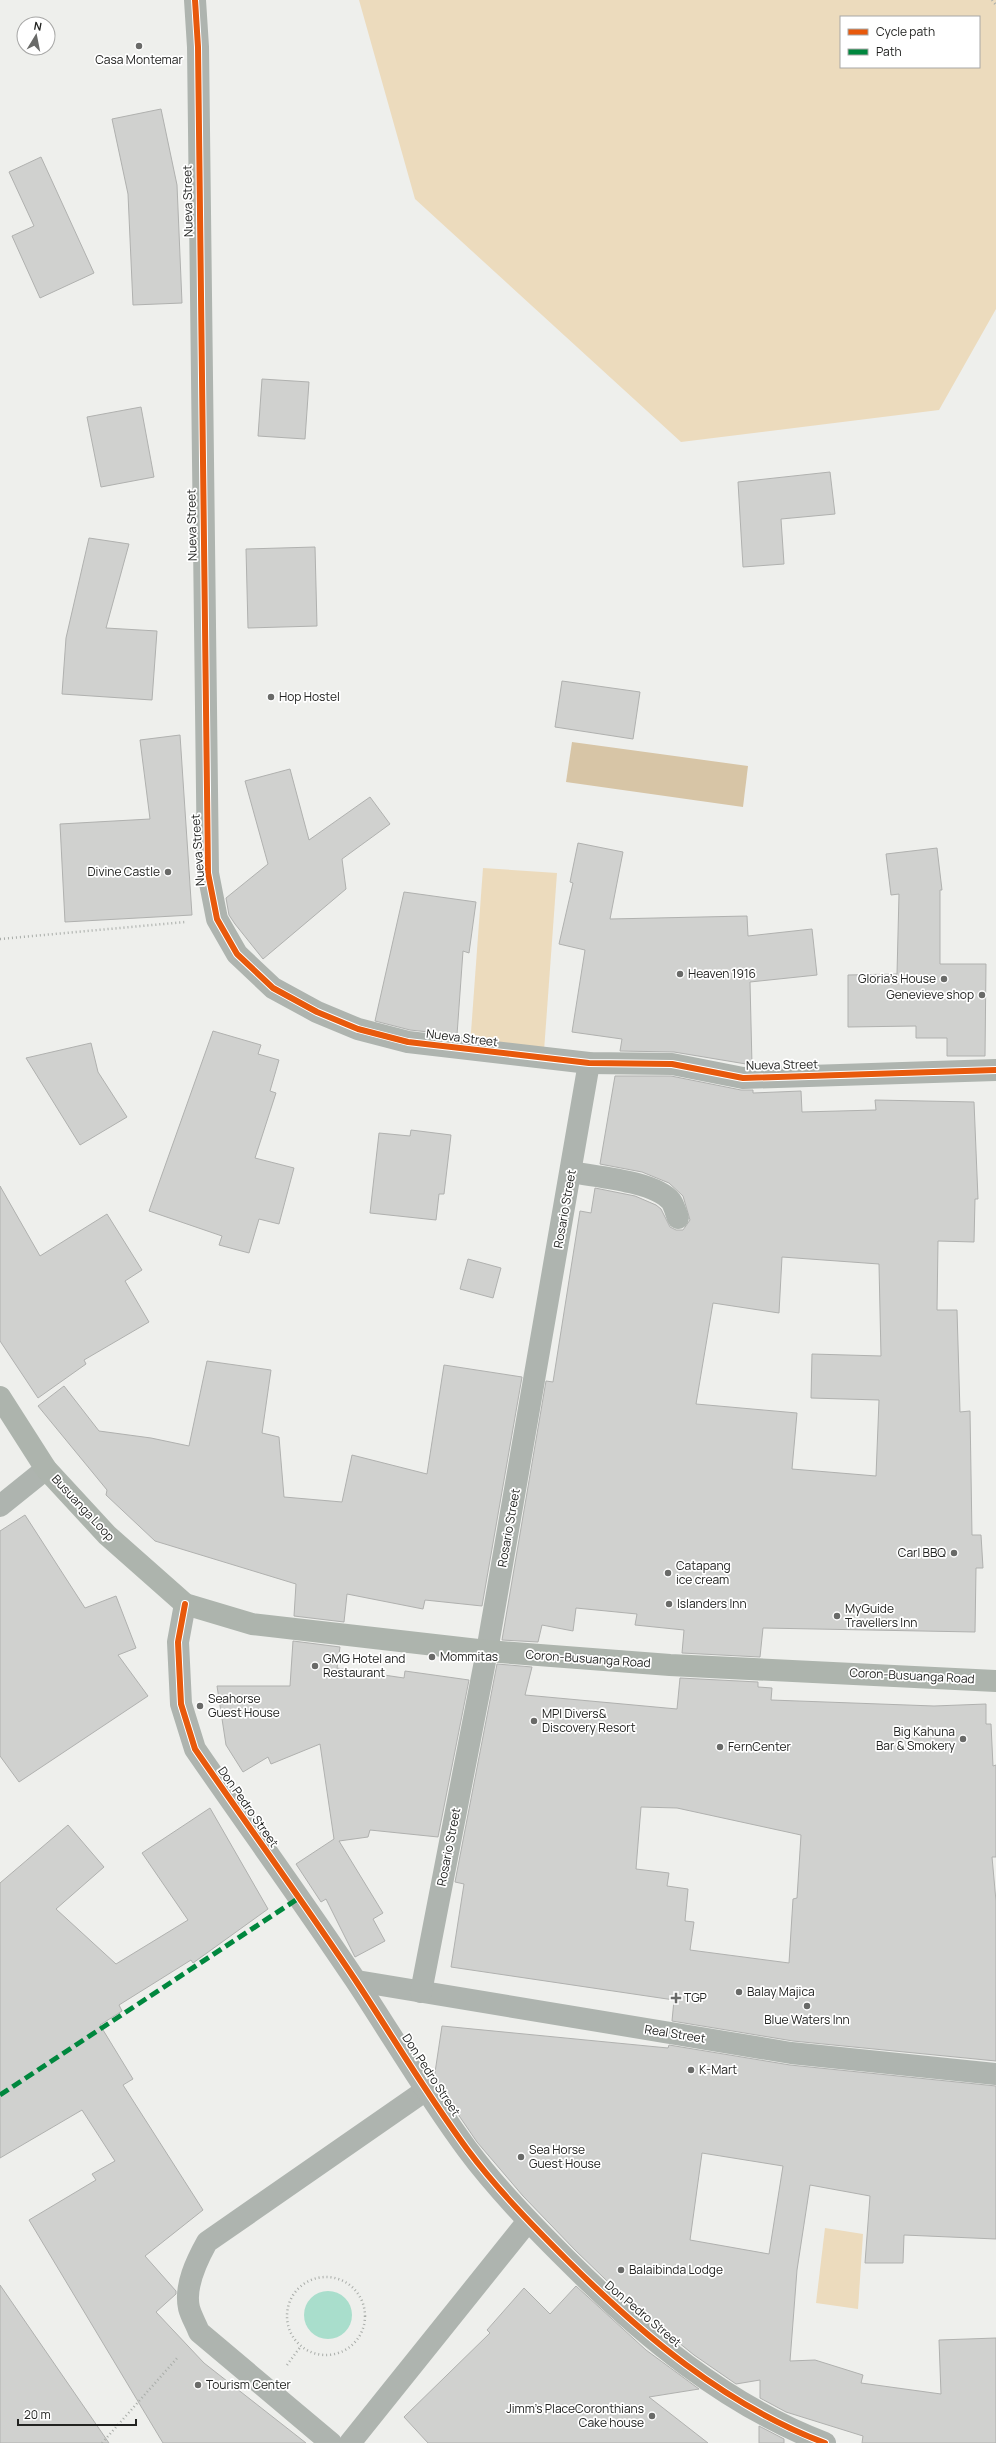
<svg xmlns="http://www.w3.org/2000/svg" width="996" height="2443" font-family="Manrope,sans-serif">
  <rect width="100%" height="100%" fill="#eeefec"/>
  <g fill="#ecdbbd" fill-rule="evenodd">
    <path d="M359,0H996V309L939,410L681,442L415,199ZM841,17H979V67H841Z"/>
    <polygon points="483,868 557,873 544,1051 470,1046"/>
    <polygon points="825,2228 863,2234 858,2309 816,2303"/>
  </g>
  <polygon fill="#d7c5a6" points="572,742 748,766 743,807 566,782"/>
  <circle fill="#a9decc" cx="328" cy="2315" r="24"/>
  <g fill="#d0d1cf" stroke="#b0b1af" fill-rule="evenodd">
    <polygon points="161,109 177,185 182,303 133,305 128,194 112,119"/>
    <polygon points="41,157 94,273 40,298 12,236 34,226 9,172"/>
    <polygon points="262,379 309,382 305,439 258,436"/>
    <polygon points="141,407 154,477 101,487 87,417"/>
    <polygon points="830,472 835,514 781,519 784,564 743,567 738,482"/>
    <polygon points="89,538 129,544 106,628 157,631 152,700 62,694 66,638"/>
    <polygon points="315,547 317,626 248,628 246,549"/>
    <polygon points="562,681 640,692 633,739 555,727"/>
    <polygon points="180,735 192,915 65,922 60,824 150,819 140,740"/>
    <polygon points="290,769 309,840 370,797 390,824 342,859 346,889 263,959 235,924 229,915 226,898 268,864 245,781"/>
    <polygon points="578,843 623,852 610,919 747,916 748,936 812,929 817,975 750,982 752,1065 674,1052 620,1051 622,1039 572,1032 585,950 559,944 573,883 570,882"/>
    <polygon points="937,848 942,890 940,890 940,964 986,964 985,1056 947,1056 947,1038 916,1038 916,1026 848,1027 848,975 897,974 899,894 891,895 886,854"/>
    <polygon points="404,892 476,902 469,953 463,951 457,1035 410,1030 375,1021"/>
    <polygon points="213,1031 261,1045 258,1054 279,1060 270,1091 276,1093 255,1158 294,1168 279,1224 259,1219 249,1253 219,1245 222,1236 149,1211"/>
    <polygon points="91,1043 98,1072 127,1117 80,1145 26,1058"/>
    <path d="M615,1076H671L741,1090H753V1093L801,1091L802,1112L876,1110L875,1100L974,1102L978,1199H975L974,1242L938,1241L937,1310H957L960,1412L970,1411L972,1535H981L983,1568H976L975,1632L763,1628L760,1657L682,1653L684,1630L635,1625L637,1614L576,1608L573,1631L542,1625L538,1642L502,1640L546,1381L553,1382L580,1211L591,1213L595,1188L635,1196L656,1205L661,1209L670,1227L676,1230H683L690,1220L683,1196L669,1183L642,1172L600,1164ZM782,1257L879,1264L881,1356L812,1354L811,1398L879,1400L876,1476L792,1469L797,1413L696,1404L713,1303L779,1313Z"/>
    <polygon points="411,1130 451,1135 444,1194 439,1194 436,1220 370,1213 379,1133 410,1136"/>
    <polygon points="0,1186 40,1256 107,1214 142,1270 125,1281 149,1322 84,1360 86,1364 38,1398 0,1341"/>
    <polygon points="468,1259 501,1268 493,1298 460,1289"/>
    <polygon points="207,1361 271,1370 262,1433 279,1437 284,1497 342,1502 352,1455 427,1474 444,1365 522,1377 482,1606 425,1600 423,1609 347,1594 344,1622 294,1616 296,1584 155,1541 106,1495 107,1490 38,1406 64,1386 99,1431 151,1438 189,1446"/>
    <polygon points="25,1515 85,1608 116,1596 136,1648 118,1655 148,1696 19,1782 0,1756 0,1531"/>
    <polygon points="293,1641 340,1647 337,1668 404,1678 405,1671 469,1680 438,1837 370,1830 368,1837 339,1841 383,1913 373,1919 385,1941 355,1957 326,1899 321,1902 296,1864 334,1839 320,1744 271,1764 268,1757 243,1772 226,1745 217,1686 290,1686"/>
    <path d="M497,1664L532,1667L525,1695L677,1709L680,1678L758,1682V1687L772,1688L771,1700L934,1706L986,1704V1724H991L993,1766L996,1765V1857H992L996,1901V2061L793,2041L672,2021L674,2000L451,1967L464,1884L455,1882ZM641,1807L677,1808L801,1835L797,1898L793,1899L789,1963L690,1950L694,1922L685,1921L688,1889L667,1886L669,1873L636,1869Z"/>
    <polygon points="210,1808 268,1909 193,1963 191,1960 119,2005 122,2011 100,2025 133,2079 123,2085 203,2210 145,2256 176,2291 176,2294 156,2312 204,2363 306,2443 163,2443 29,2220 96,2180 92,2174 115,2161 82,2110 0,2158 0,1883 68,1825 104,1867 56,1909 116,1964 188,1920 142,1853"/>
    <path d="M442,2026L668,2048L669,2045L790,2065L996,2086V2239L904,2235L903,2263H865L870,2196L810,2185L797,2270L790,2361L815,2360L863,2375L861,2383L941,2394L939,2340L996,2338V2443H862L863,2436L786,2412L760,2398V2380L736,2384L694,2355L632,2305L575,2250L523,2196L477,2142L434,2079ZM702,2153L783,2166L769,2254L690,2240Z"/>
    <polygon points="0,2285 109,2443 0,2443"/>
    <polygon points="576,2286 646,2350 699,2389 649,2397 708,2443 428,2443 404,2417 490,2333 487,2330 524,2288 550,2314"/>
    <polygon points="759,2426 784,2439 784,2443 759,2443"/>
  </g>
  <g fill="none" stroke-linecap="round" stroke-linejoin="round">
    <g stroke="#a8aca8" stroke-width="2.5" stroke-dasharray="1 3" stroke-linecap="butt">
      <polyline points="992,0 996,5"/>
      <polyline points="0,939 185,922"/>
      <circle cx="326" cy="2316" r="39"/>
      <polyline points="287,2365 301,2346"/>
      <polyline points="102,2443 178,2357"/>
    </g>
    <g stroke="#aeb4af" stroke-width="22">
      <path d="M571,1172C597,1177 654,1181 671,1201C674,1205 676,1213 678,1218"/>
      <path d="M331,2443L199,2332C196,2324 191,2316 189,2308C184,2286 197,2260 207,2242L426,2090"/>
    </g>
    <g stroke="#aeb4af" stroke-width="22">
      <polyline points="0,1506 46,1469"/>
      <path d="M185,1604L178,1642L181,1704L195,1749C248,1826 304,1903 356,1981C393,2037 427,2095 467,2149C496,2188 531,2224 566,2259C641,2334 725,2405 825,2443"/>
      <polyline points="357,1981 791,2053 996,2074"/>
      <polyline points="421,1992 487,1651 589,1063"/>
      <polyline points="350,2443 528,2221"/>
    </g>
    <polyline stroke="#aeb4af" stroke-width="22" points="195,0 198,47 208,873 217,919 237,954 273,988 317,1012 358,1029 408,1042 589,1063 672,1064 743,1078 996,1070"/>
    <polyline stroke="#adb4ad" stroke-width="22" points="0,1397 46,1469 107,1535 185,1604 252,1624 487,1651 670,1665 996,1681"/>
    <polyline stroke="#00873e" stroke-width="5" stroke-dasharray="10 5" stroke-linecap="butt" points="0,2095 299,1898"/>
    <g stroke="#fff" stroke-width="8">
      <g id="cycleway">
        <polyline points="195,0 198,47 208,873 217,919 237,954 273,988 317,1012 358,1029 408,1042 589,1063 672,1064 743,1078 996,1070"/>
        <path d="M185,1604L178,1642L181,1704L195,1749C248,1826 304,1903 356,1981C393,2037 427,2095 467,2149C496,2188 531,2224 566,2259C641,2334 725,2405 825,2443"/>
      </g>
    </g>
    <use href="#cycleway" stroke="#e8590c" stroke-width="6"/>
  </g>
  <g fill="#696a68" stroke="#fff" stroke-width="1.5">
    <circle cx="139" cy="46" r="4"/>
    <circle cx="271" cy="697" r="4"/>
    <circle cx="168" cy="872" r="4"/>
    <circle cx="680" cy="974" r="4"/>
    <circle cx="944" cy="979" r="4"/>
    <circle cx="982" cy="995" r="4"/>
    <circle cx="954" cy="1553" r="4"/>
    <circle cx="668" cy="1573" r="4"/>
    <circle cx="669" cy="1604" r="4"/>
    <circle cx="837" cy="1616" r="4"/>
    <circle cx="432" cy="1657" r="4"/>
    <circle cx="315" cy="1666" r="4"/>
    <circle cx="200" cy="1706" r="4"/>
    <circle cx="534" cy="1721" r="4"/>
    <circle cx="963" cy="1739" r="4"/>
    <circle cx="720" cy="1747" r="4"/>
    <circle cx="739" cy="1992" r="4"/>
    <path d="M674 1992h4v4h4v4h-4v4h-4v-4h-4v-4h4z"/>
    <circle cx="807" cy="2006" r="4"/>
    <circle cx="691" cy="2070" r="4"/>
    <circle cx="521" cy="2157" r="4"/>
    <circle cx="621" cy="2270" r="4"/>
    <circle cx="198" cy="2385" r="4"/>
    <circle cx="652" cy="2416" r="4"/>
  </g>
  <g text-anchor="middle" stroke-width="3.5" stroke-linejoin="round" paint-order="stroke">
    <g font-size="12" fill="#222321" stroke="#fff" text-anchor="start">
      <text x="139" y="64" text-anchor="middle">Casa Montemar</text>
      <text x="279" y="701">Hop Hostel</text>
      <text x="160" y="876" text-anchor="end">Divine Castle</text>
      <text x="688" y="978">Heaven 1916</text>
      <text x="936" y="983" text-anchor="end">Gloria's House</text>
      <text x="974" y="999" text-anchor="end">Genevieve shop</text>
      <text x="946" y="1557" text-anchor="end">Carl BBQ</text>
      <text x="676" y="1570">Catapang<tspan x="676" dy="14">ice cream</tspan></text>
      <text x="677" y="1608">Islanders Inn</text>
      <text x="845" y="1613">MyGuide<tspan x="845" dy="14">Travellers Inn</tspan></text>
      <text x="440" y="1661">Mommitas</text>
      <text x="323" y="1663">GMG Hotel and<tspan x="323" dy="14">Restaurant</tspan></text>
      <text x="208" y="1703">Seahorse<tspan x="208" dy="14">Guest House</tspan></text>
      <text x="542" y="1718">MPI Divers&amp;<tspan x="542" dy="14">Discovery Resort</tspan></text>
      <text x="955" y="1736" text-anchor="end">Big Kahuna<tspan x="955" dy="14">Bar &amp; Smokery</tspan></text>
      <text x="728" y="1751">FernCenter</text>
      <text x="747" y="1996">Balay Majica</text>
      <text x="684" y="2002">TGP</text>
      <text x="807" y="2024" text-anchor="middle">Blue Waters Inn</text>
      <text x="699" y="2074">K-Mart</text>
      <text x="529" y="2154">Sea Horse<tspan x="529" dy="14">Guest House</tspan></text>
      <text x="629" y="2274">Balaibinda Lodge</text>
      <text x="206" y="2389">Tourism Center</text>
      <text x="644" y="2413" text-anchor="end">Jimm's PlaceCoronthians<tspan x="644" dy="14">Cake house</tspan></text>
    </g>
    <g font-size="12" fill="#222321" stroke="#fff">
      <text transform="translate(188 201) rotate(-91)" y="4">Nueva Street</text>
      <text transform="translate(192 525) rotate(-91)" y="4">Nueva Street</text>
      <text transform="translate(198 850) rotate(-94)" y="4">Nueva Street</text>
      <text transform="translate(462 1038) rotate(7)" y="4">Nueva Street</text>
      <text transform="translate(782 1065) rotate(-1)" y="4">Nueva Street</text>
      <text transform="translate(565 1209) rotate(-80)" y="4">Rosario Street</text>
      <text transform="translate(83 1508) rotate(47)" y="4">Busuanga Loop</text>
      <text transform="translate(509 1528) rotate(-80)" y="4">Rosario Street</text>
      <text transform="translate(588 1659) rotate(4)" y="4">Coron-Busuanga Road</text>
      <text transform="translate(912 1676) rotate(3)" y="4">Coron-Busuanga Road</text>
      <text transform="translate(248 1807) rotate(55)" y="4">Don Pedro Street</text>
      <text transform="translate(449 1847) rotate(-79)" y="4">Rosario Street</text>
      <text transform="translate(675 2034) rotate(9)" y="4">Real Street</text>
      <text transform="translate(431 2075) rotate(57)" y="4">Don Pedro Street</text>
      <text transform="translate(643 2314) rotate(40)" y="4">Don Pedro Street</text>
    </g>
  </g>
  <rect x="840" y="16" width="140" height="52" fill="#ffffff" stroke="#a7a7a6"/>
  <rect x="848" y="29" width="20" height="6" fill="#e8590c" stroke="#a7a7a6"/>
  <text x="876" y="36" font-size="12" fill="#222321">Cycle path</text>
  <rect x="848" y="49" width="20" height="6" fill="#00873e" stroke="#a7a7a6"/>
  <text x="876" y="56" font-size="12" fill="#222321">Path</text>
  <g transform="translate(36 36) rotate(10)"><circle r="19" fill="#ffffff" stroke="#a7a7a6"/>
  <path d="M0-3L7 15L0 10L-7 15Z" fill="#696a68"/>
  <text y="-6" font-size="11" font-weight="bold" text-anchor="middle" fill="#222321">N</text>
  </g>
  <path d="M18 2419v6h118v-6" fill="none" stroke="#222321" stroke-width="2"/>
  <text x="24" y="2419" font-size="12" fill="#222321" stroke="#ffffff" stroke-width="3" paint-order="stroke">20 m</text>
</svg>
